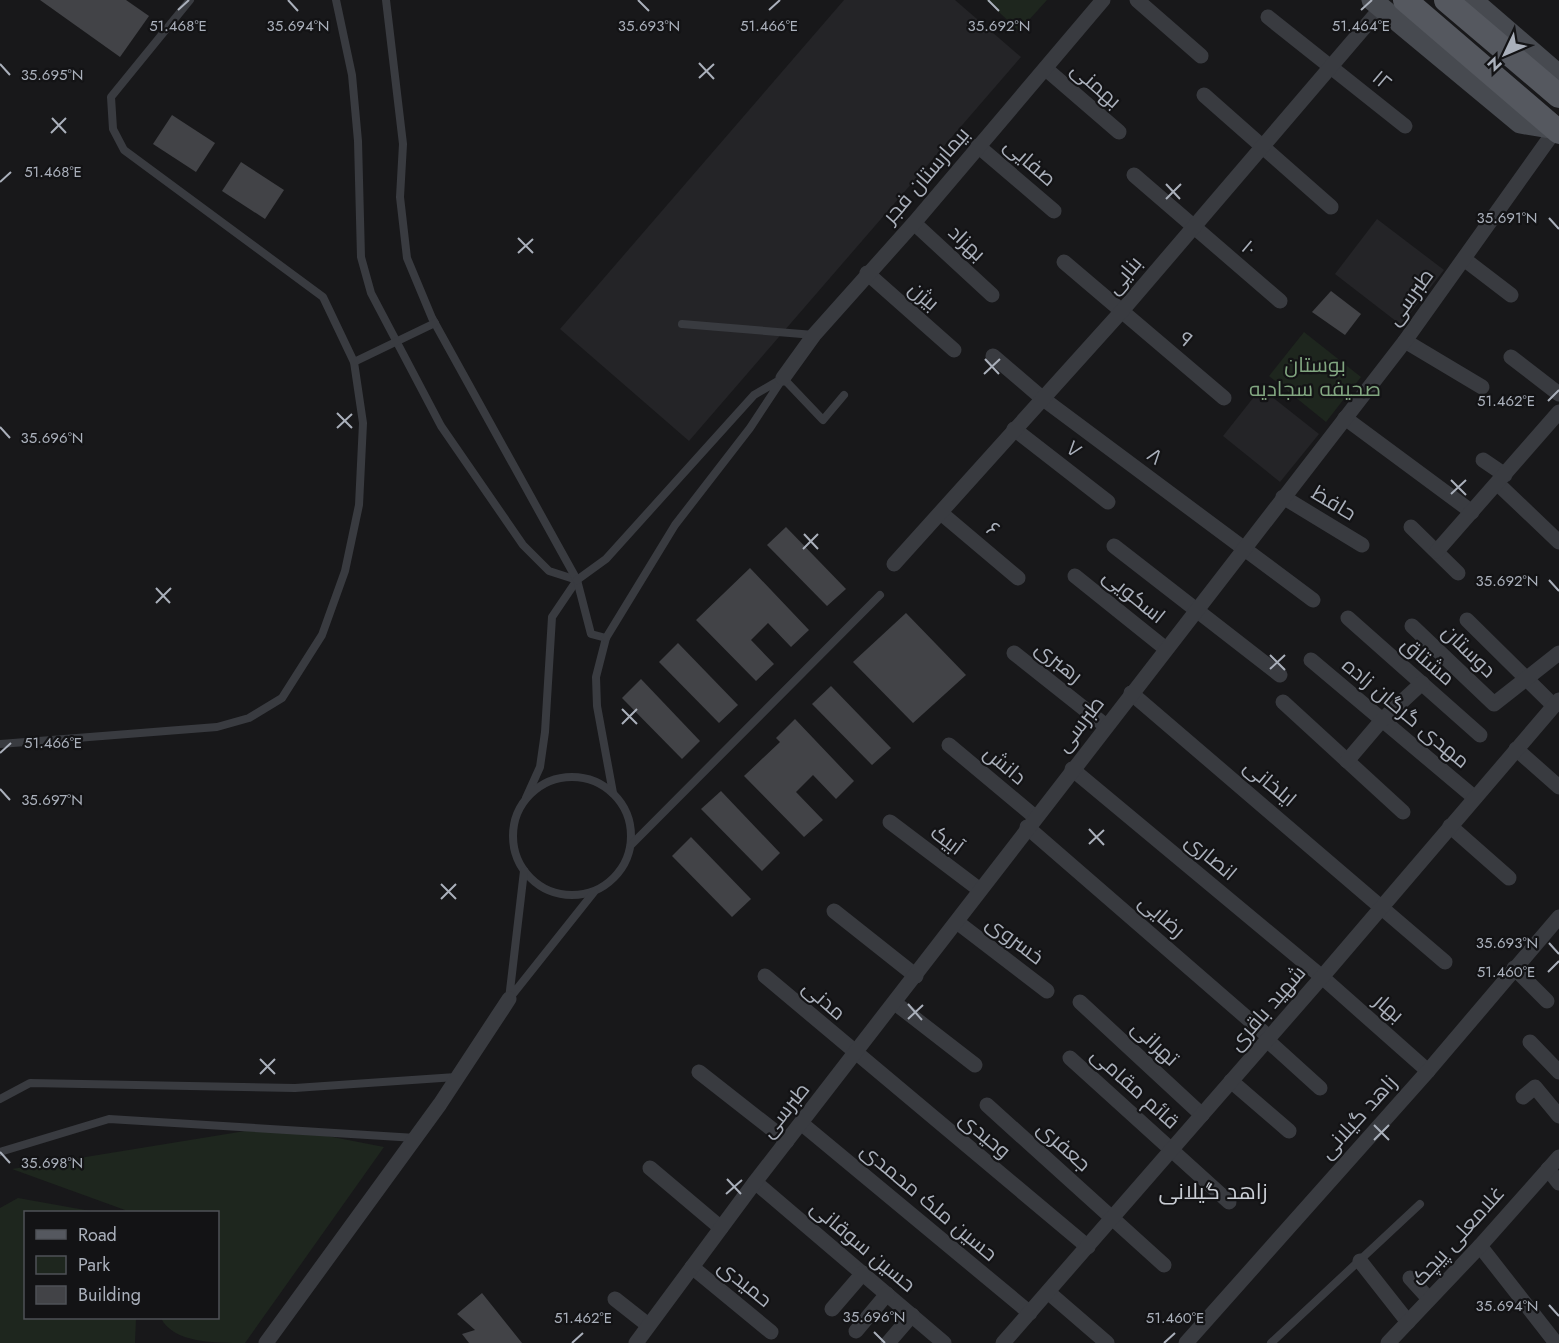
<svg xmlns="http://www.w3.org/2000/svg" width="1559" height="1343" font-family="Jost,Cairo,sans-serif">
  <rect width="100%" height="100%" fill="#18181a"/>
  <g fill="#242427">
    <polygon points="844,0 955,0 1021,57 689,441 560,329"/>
    <polygon points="1377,219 1444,270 1401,325 1335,274"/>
    <polygon points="1261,388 1319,434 1280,482 1223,436"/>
  </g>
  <g fill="#1e261e">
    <polygon points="986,0 1047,0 1019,31"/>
    <polygon points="1304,332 1361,377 1326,422 1269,376"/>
    <path d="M276,1126L384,1147L245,1343C215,1343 173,1343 161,1318H218V1212H126L125,1210L12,1169Z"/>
    <polygon points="18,1198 96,1212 26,1212 26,1318 136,1318 135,1343 0,1343 0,1208"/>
  </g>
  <g fill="#424347">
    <polygon points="40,0 126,0 149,16 120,57"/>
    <polygon points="172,115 215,143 196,172 153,144"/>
    <polygon points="241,162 284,190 265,219 222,191"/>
    <polygon points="1331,291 1361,314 1345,335 1312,312"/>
    <polygon points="786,527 846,589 827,606 767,545"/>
    <polygon points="750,568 809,630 791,647 768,623 751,640 774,664 756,681 696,620"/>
    <polygon points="906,613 966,675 913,723 853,662"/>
    <polygon points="678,643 738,705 719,723 659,662"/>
    <polygon points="641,679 700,741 682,759 622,698"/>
    <polygon points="831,686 891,748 872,765 812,704"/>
    <polygon points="795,719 854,781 836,799 813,775 796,792 823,820 804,837 744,776 780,742 776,738"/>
    <polygon points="721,791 780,853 762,871 701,809"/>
    <polygon points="691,837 751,899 732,917 672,856"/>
    <polygon points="482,1293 522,1343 469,1343 462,1334 475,1330 457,1314"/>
  </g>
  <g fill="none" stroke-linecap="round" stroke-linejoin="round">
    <g stroke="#393b40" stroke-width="8">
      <polyline points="336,0 352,75 358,141 361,257 371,293 441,426 523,545 549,571 577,580 552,617 545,732 540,767 526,798"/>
      <polyline points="386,0 403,144 400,197 407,258 432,318 577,580 591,634 606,638 596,677 597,706 613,793"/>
      <polyline points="682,324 814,335"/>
      <polyline points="354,362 435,323"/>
      <polyline points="783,378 823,420 844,395"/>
      <polyline points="577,580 606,559 754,395 783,378 750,428 675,525 606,638"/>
      <polyline points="0,744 217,727 249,718 282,698 322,635 345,571 359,505 363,423 354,362 323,297 124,150 113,129 111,97 190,0"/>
      <circle cx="572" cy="836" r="59"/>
      <polyline points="631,845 880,595"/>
      <polyline points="524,871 509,999 594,892"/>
      <polyline points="0,1099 30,1083 295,1088 456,1077"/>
      <polyline points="0,1152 109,1119 416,1138"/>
      <polyline points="1271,1343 1420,1204"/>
    </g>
    <g stroke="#393b40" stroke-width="15">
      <polyline points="1137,0 1201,56"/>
      <polyline points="1268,17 1405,126"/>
      <polyline points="1046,69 1119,132"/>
      <polyline points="1204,95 1331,207"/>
      <polyline points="978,146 1054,211"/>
      <polyline points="1134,175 1280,301"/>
      <polyline points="914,223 992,295"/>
      <polyline points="1464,259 1511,295"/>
      <polyline points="1064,262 1224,398"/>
      <polyline points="867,273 954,350"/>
      <polyline points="1405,341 1482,387"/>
      <polyline points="993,356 1042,398 1313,600"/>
      <polyline points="1511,357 1559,394"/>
      <polyline points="783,378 814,335 914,223 1103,0"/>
      <polyline points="1345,418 1472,512"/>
      <polyline points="1014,429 1108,502"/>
      <polyline points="1483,460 1505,475"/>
      <polyline points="1498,484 1559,542"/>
      <polyline points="1283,497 1362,545"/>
      <polyline points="941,513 1018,578"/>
      <polyline points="1411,527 1458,573"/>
      <polyline points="1114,546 1280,675"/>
      <polyline points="1437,551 1559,412"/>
      <polyline points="894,564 1121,312 1381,8"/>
      <polyline points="1075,576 1166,649"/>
      <polyline points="1348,618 1480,735"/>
      <polyline points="1467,620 1554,706"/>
      <polyline points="1412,626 1494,704 1559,653"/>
      <polyline points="1014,653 1106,726"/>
      <polyline points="1311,660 1475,798"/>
      <polyline points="1131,693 1445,962"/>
      <polyline points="1283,702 1403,812"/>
      <polyline points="949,745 1035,817"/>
      <polyline points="1516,749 1559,787"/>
      <polyline points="1347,761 1382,720 1422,683"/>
      <polyline points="1072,769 1322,977 1428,1071"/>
      <polyline points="890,822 980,890"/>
      <polyline points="1450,826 1509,878"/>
      <polyline points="1027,827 1269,1037"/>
      <polyline points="834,911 916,976"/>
      <polyline points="957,922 1047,991"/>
      <polyline points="1514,968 1547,1001"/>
      <polyline points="765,976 1088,1247"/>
      <polyline points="1080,1002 1202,1115"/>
      <polyline points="895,1003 975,1065"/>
      <polyline points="1267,1040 1320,1088"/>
      <polyline points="1530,1042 1559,1072"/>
      <polyline points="1070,1058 1229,1202"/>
      <polyline points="699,1072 787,1141"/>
      <polyline points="1231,1081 1289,1131"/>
      <polyline points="1523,1097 1535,1087 1559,1116"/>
      <polyline points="987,1105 1164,1265"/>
      <polyline points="801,1123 1030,1313"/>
      <polyline points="650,1168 721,1228"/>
      <polyline points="1548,1169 1559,1183"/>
      <polyline points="755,1182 944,1343"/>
      <polyline points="1480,1246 1556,1343"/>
      <polyline points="1360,1261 1408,1322"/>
      <polyline points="692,1267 771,1332"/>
      <polyline points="1410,1278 1429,1299"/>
      <polyline points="1048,1292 1107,1343"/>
      <polyline points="615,1299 648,1325"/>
      <polyline points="832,1309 863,1273"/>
      <polyline points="856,1331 887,1294"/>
      <polyline points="266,1343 440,1104 509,999"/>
      <polyline points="636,1343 755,1182 1405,341 1556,129"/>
      <polyline points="888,1343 912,1315"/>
      <polyline points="1003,1343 1322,977 1559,700"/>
      <polyline points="1186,1343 1428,1071 1559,917"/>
      <polyline points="1388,1343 1480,1246 1559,1157"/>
    </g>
    <g stroke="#474a50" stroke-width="21">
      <polyline points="1372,0 1520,123 1556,129 1557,132"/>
      <polyline points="1472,0 1559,75"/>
    </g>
    <g stroke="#55585f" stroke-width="24">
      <polyline points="1405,0 1559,132"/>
      <polyline points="1446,0 1559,96"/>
    </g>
  </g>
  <path fill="none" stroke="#aab0bb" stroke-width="2" d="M288,0L298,11M638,0L649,11M988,0L999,11M178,10L189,0M769,10L780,0M1361,10L1372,0M699,63L714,79M0,64L10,75M699,78L714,64M52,118L66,133M51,133L66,118M0,182L11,172M1166,184L1180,199M1166,199L1181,184M1549,218L1559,229M518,238L533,253M518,253L533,239M985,359L999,374M984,374L1000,359M1548,401L1559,390M337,413L352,428M0,427L10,438M337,428L352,414M1451,480L1466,495M1451,494L1466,480M804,534L818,549M803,549L818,534M1549,580L1559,591M156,588L170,603M156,603L171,588M1270,655L1285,670M1270,669L1285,655M622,709L637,724M622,724L637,709M0,753L11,743M0,789L10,800M1089,829L1104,845M1089,844L1104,830M441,884L456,899M441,899L456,884M1549,943L1559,954M1548,972L1559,961M908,1004L922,1020M908,1019L923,1005M260,1059L275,1074M260,1074L275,1059M1374,1125L1389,1140M1374,1140L1389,1125M0,1152L10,1163M727,1179L741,1194M726,1194L742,1180M1549,1305L1559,1316M874,1332L885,1343M572,1343L583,1333M1164,1343L1175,1333"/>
  <g text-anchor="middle" stroke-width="4.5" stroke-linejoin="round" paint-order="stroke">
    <g font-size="21" fill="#aab0bb" stroke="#131315">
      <text transform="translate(1382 80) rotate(40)" y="7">۱۲</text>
      <text transform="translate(1096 85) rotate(41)" y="7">بهمنی</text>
      <text transform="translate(1030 162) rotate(41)" y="7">صفایی</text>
      <text transform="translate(926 175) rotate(-49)" y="7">بیمارستان فجر</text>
      <text transform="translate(967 243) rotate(43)" y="7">بهزاد</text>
      <text transform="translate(1249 248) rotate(40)" y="7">۱۰</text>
      <text transform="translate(1124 275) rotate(-50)" y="7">بنایی</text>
      <text transform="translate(924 296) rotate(41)" y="7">بیژن</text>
      <text transform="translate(1410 297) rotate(-54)" y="7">طبرسی</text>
      <text transform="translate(1186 339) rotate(40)" y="7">۹</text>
      <text transform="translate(1074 449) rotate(38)" y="7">۷</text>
      <text transform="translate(1155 456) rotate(37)" y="7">۸</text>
      <text transform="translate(1334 503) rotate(31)" y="7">حافظ</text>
      <text transform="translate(993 529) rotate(40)" y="7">۶</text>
      <text transform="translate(1134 596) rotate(39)" y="7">اسکویی</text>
      <text transform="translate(1469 651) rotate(44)" y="7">دوستان</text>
      <text transform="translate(1428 661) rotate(41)" y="7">مشتاق</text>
      <text transform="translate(1059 662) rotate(39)" y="7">رهبری</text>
      <text transform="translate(1406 713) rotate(40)" y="7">مهدی گرگان زاده</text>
      <text transform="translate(1080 724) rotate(-52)" y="7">طبرسی</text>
      <text transform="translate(1005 765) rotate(40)" y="7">دانش</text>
      <text transform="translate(1270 783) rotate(40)" y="7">ایلخانی</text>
      <text transform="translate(947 840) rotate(37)" y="7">آبیک</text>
      <text transform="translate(1211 857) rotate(40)" y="7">انصاری</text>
      <text transform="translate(1162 916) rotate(41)" y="7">رضایی</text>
      <text transform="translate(1015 940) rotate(37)" y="7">خسروی</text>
      <text transform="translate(824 1000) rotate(41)" y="7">مدنی</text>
      <text transform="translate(1267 1008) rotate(-49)" y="7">شهید باقری</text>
      <text transform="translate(1389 1008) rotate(41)" y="7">بهار</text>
      <text transform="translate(1155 1043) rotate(43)" y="7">تهرانی</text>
      <text transform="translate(1135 1088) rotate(42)" y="7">قائم مقامی</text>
      <text transform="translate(785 1110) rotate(-51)" y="7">طبرسی</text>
      <text transform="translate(1358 1117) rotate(-48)" y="7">زاهد گیلانی</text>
      <text transform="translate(985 1135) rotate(40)" y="7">وحیدی</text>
      <text transform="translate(1064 1146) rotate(42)" y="7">جعفری</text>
      <text transform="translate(929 1202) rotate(40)" y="7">حسین ملک محمدی</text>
      <text transform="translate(1458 1236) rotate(-48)" y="7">غلامعلی پیچک</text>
      <text transform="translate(863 1246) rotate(40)" y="7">حسین سوقانی</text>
      <text transform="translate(745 1283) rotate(39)" y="7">حمیدی</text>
    </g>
    <g font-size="21" fill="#81a680" stroke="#131315">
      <text x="1315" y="372">بوستان<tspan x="1315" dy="24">صحیفه سجادیه</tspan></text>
    </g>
    <g font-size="22" fill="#cbcfd6" stroke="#131315">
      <text x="1213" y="1199">زاهد گیلانی</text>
    </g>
  </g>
  <g font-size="15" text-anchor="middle" fill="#aab0bb" stroke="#131315" stroke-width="4.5" stroke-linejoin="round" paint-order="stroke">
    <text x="178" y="31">51.468°E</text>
    <text x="769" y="31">51.466°E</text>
    <text x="1361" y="31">51.464°E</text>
    <text x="298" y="31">35.694°N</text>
    <text x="649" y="31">35.693°N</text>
    <text x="999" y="31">35.692°N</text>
    <text x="52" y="80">35.695°N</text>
    <text x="53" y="177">51.468°E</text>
    <text x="1507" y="223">35.691°N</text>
    <text x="1506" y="406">51.462°E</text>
    <text x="52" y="443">35.696°N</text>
    <text x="1507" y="586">35.692°N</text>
    <text x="53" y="748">51.466°E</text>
    <text x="52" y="805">35.697°N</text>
    <text x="1507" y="948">35.693°N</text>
    <text x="1506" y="977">51.460°E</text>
    <text x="52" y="1168">35.698°N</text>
    <text x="1507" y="1311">35.694°N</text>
    <text x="874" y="1322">35.696°N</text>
    <text x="583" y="1323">51.462°E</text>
    <text x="1175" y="1323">51.460°E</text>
  </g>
  <rect x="24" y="1211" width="195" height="108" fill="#131315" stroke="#4f5257" stroke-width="1.5"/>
  <rect x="36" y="1230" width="30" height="9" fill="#55585f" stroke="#4f5257" stroke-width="1.5"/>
  <text x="78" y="1241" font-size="18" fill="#aab0bb">Road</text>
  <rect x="36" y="1256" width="30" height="18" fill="#1e261e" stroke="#4f5257" stroke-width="1.5"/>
  <text x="78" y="1271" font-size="18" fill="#aab0bb">Park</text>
  <rect x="36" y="1286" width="30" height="18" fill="#424347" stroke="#4f5257" stroke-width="1.5"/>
  <text x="78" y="1301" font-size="18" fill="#aab0bb">Building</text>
  <g transform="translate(1505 54) rotate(226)" stroke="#131315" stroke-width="4.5" paint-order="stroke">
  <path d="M0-4.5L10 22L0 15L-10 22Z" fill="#aab0bb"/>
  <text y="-9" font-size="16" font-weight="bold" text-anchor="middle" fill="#aab0bb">N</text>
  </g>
</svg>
